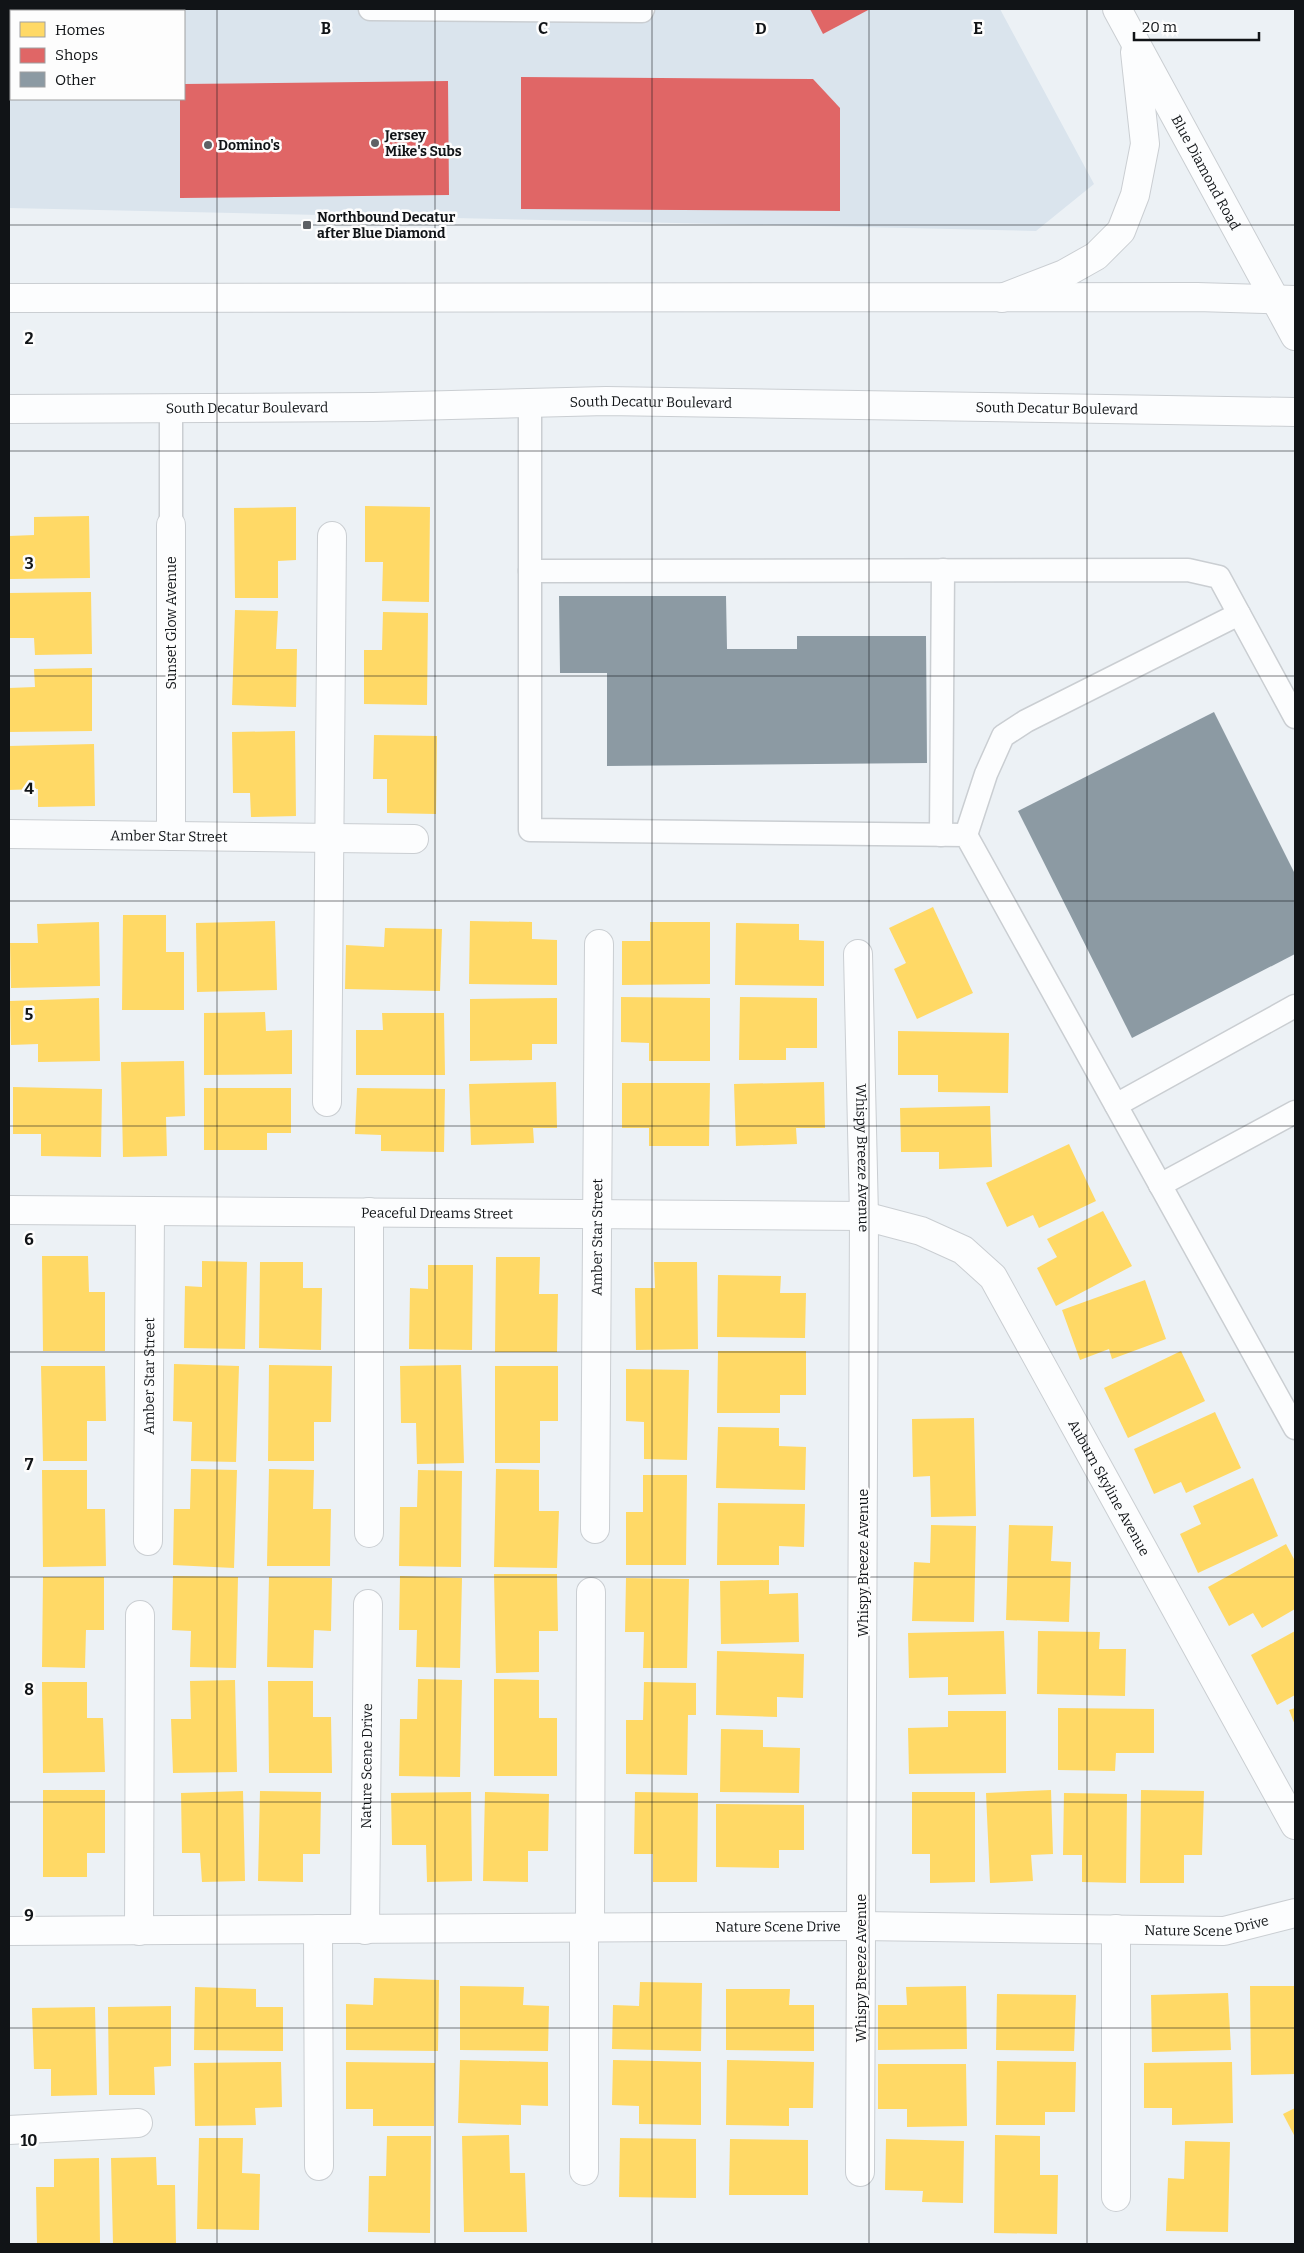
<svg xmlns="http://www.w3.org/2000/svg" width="1304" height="2253" font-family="Bitter,serif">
  <rect width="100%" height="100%" fill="#ecf1f5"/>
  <path fill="#dae4ed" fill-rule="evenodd" d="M9,9H1000L1094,184L1036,231L9,208ZM11,11H184V99H11Z"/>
  <g fill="#ffd966">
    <polygon points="365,506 430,507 429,602 382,601 383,562 365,562"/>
    <polygon points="296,507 296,560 278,561 278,598 235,598 234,508"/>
    <polygon points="89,516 90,578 9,579 9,536 34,535 34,517"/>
    <polygon points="91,592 92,654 35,655 34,638 9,638 9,593"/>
    <polygon points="235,610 278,611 276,649 297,649 296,707 232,705"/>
    <polygon points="383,612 428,613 427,705 364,704 364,650 382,650"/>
    <polygon points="92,668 92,731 9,732 9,688 35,687 34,669"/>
    <polygon points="295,731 296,816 251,817 250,793 233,793 232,732"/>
    <polygon points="374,735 437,736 436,814 387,813 387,779 373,779"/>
    <polygon points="94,744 95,806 38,807 38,789 9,790 9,746"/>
    <polygon points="933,907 973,993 917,1019 894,969 906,963 889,928"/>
    <polygon points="123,915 166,915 166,952 184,952 184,1010 122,1010"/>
    <polygon points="275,921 277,990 197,992 196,923"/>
    <polygon points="470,921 532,922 532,939 557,940 557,985 469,984"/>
    <polygon points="99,922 100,986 11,988 10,943 38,943 37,924"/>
    <polygon points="650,922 710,922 710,984 622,985 622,941 650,941"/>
    <polygon points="736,923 799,924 799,940 824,941 824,986 735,985"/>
    <polygon points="385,928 442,929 440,991 345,989 346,945 384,947"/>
    <polygon points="621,997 710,998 710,1061 649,1061 649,1043 621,1042"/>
    <polygon points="740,997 817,998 817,1048 786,1048 786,1060 739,1060"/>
    <polygon points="99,998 100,1061 38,1062 38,1044 11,1045 10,1001"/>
    <polygon points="557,998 557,1044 532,1044 532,1060 470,1061 470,999"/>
    <polygon points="265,1012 266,1031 292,1030 292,1074 204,1075 204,1013"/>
    <polygon points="382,1013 444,1013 445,1075 356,1075 356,1030 383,1030"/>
    <polygon points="898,1031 1009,1033 1008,1093 938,1092 938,1075 898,1075"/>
    <polygon points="184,1061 185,1116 166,1117 167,1156 123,1157 121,1062"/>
    <polygon points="556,1082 557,1128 533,1128 534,1143 471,1145 469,1084"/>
    <polygon points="824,1082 825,1128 796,1128 797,1144 736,1146 734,1084"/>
    <polygon points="622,1083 710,1083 709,1146 649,1146 649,1128 622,1128"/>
    <polygon points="13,1087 102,1089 101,1157 41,1156 41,1134 13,1134"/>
    <polygon points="204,1088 291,1088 291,1133 267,1133 267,1150 204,1150"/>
    <polygon points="357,1088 445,1089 444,1152 381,1151 381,1135 355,1134"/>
    <polygon points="990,1106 992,1167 939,1169 939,1152 901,1152 900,1108"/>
    <polygon points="1069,1144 1096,1201 1039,1228 1033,1215 1007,1227 986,1183"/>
    <polygon points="1103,1211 1132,1266 1056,1306 1037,1268 1057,1257 1047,1239"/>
    <polygon points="42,1256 88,1256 89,1292 105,1292 105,1351 43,1351"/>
    <polygon points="496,1257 540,1257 539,1294 558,1294 557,1352 495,1352"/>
    <polygon points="202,1261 247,1262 245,1349 184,1348 185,1286 202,1287"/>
    <polygon points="260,1262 303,1262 303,1288 322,1288 321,1350 259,1348"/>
    <polygon points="654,1262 697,1262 698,1349 636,1350 635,1288 655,1288"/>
    <polygon points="428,1265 473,1265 472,1350 409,1349 410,1288 428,1289"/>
    <polygon points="718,1275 781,1276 780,1293 806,1293 805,1338 717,1337"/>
    <polygon points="1145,1280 1166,1339 1112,1359 1109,1349 1080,1360 1062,1310"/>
    <polygon points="718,1351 806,1351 806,1395 780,1395 780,1413 717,1413"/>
    <polygon points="1181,1351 1205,1401 1128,1438 1104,1388"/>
    <polygon points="174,1364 239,1366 236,1462 191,1461 192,1422 173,1421"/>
    <polygon points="269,1365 332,1366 331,1422 314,1422 314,1461 268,1461"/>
    <polygon points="461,1365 464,1463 417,1464 416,1423 401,1423 400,1366"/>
    <polygon points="41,1366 105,1366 106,1421 87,1421 87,1461 43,1461"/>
    <polygon points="495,1366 558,1366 558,1421 540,1421 540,1463 495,1463"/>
    <polygon points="626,1369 689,1370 687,1460 644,1459 644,1422 626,1421"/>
    <polygon points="1215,1412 1241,1468 1186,1493 1181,1482 1154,1494 1134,1449"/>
    <polygon points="974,1418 976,1516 931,1517 930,1476 913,1477 912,1419"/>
    <polygon points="718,1427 779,1428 779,1446 806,1447 805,1490 716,1488"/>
    <polygon points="191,1469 237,1470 234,1568 173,1565 174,1509 190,1509"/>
    <polygon points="269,1469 314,1470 313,1509 331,1509 330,1566 267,1566"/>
    <polygon points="496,1469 539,1470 539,1511 559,1511 557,1568 494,1567"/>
    <polygon points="42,1470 87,1470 87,1509 105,1509 106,1566 43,1567"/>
    <polygon points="418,1470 462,1471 461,1567 399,1566 400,1507 417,1507"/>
    <polygon points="643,1475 687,1475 686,1565 626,1565 626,1512 643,1512"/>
    <polygon points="1253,1478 1278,1536 1198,1573 1180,1534 1201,1524 1193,1506"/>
    <polygon points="718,1503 805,1504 804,1547 779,1546 779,1565 717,1565"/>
    <polygon points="931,1525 976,1526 974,1622 912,1621 914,1562 930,1563"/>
    <polygon points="1009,1525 1053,1526 1051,1561 1071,1562 1069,1622 1006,1620"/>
    <polygon points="1286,1544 1295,1561 1295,1609 1262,1628 1253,1613 1229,1626 1208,1587"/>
    <polygon points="494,1574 557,1574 558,1631 539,1631 539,1672 496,1673"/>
    <polygon points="173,1576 238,1577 236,1668 190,1667 191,1631 172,1630"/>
    <polygon points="400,1576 462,1578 460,1668 416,1667 417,1630 399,1630"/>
    <polygon points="43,1577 104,1577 104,1630 86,1630 85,1668 42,1667"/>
    <polygon points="269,1577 332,1578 331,1631 314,1630 313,1668 267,1667"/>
    <polygon points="626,1578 689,1579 687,1668 643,1668 644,1632 625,1632"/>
    <polygon points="769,1580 769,1594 798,1593 799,1642 721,1644 720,1581"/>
    <polygon points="1004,1631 1006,1694 948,1695 948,1677 909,1678 908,1633"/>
    <polygon points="1038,1631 1100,1632 1099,1649 1126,1649 1125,1696 1037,1694"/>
    <polygon points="1295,1631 1295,1695 1277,1705 1251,1655"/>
    <polygon points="717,1651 804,1654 803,1698 777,1697 777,1717 716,1715"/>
    <polygon points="418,1679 462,1680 460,1777 399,1776 400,1719 417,1719"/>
    <polygon points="494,1679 539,1680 539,1718 557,1718 557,1776 494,1776"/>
    <polygon points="235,1680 237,1772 173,1773 171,1719 191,1719 190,1681"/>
    <polygon points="268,1681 313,1681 313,1717 331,1717 332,1773 269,1773"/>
    <polygon points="42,1682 87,1682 87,1718 103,1718 105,1772 43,1773"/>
    <polygon points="644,1682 696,1683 696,1715 688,1715 687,1775 626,1774 626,1720 643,1720"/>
    <polygon points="1058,1708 1154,1709 1154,1753 1116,1753 1115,1771 1058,1770"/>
    <polygon points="1295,1708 1295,1725 1289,1710"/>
    <polygon points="948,1711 1006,1711 1006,1773 909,1774 908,1728 948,1727"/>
    <polygon points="721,1729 763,1730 763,1747 800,1748 799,1793 720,1792"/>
    <polygon points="43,1790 105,1790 105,1853 87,1853 87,1877 43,1877"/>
    <polygon points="1051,1790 1053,1854 1031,1855 1033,1881 990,1883 986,1793"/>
    <polygon points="1141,1790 1204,1791 1202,1855 1184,1855 1184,1883 1140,1883"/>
    <polygon points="243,1791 245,1881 202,1882 200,1853 182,1853 181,1793"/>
    <polygon points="260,1791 321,1792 320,1854 303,1854 303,1882 258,1881"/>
    <polygon points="471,1792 472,1881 427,1882 426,1845 392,1845 391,1793"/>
    <polygon points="485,1792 549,1794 548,1851 528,1851 528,1882 483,1881"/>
    <polygon points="635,1792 698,1793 697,1882 653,1882 653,1854 634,1854"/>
    <polygon points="912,1792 975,1792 975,1882 930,1883 930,1854 912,1854"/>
    <polygon points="1064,1793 1127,1794 1126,1883 1082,1882 1082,1855 1063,1855"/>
    <polygon points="716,1804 804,1805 804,1850 779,1850 779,1868 716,1867"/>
    <polygon points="374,1978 439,1980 438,2051 346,2050 346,2004 373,2005"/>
    <polygon points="640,1982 702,1983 701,2051 612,2049 613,2005 639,2006"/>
    <polygon points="460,1986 524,1987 523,2005 549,2006 548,2051 460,2050"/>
    <polygon points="966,1986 967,2049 878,2050 878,2005 907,2005 906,1987"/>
    <polygon points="1250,1986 1295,1986 1295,2074 1251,2075"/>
    <polygon points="195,1987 256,1989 256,2007 283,2007 283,2051 194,2050"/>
    <polygon points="726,1989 790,1989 789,2005 814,2005 814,2051 726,2050"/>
    <polygon points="1228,1993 1231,2050 1152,2052 1151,1995"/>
    <polygon points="997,1994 1076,1995 1074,2051 996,2050"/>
    <polygon points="171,2006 171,2066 154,2067 155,2095 109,2095 108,2007"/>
    <polygon points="95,2007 97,2095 51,2096 51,2069 34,2069 32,2008"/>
    <polygon points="460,2060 548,2062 548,2106 521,2105 521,2125 458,2123"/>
    <polygon points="613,2060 701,2062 701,2125 639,2124 639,2106 612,2105"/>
    <polygon points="727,2060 814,2062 813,2108 789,2108 789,2126 726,2125"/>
    <polygon points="997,2061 1076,2062 1075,2112 1045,2112 1045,2125 996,2125"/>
    <polygon points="281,2062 282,2107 255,2108 256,2125 195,2126 194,2063"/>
    <polygon points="346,2062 435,2063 434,2126 373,2126 373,2109 346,2109"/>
    <polygon points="1232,2062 1233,2123 1172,2125 1172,2108 1144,2108 1144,2063"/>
    <polygon points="878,2064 966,2064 967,2126 907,2127 907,2109 878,2109"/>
    <polygon points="1295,2108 1295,2137 1283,2114"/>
    <polygon points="509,2135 510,2173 525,2173 527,2232 464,2232 462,2136"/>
    <polygon points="995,2135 1040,2136 1040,2175 1058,2175 1057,2234 994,2233"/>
    <polygon points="387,2136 431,2136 430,2233 368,2232 369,2176 386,2176"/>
    <polygon points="199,2138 243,2138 242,2173 260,2174 259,2230 197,2229"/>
    <polygon points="620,2138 696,2139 696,2198 619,2197"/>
    <polygon points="730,2139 808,2140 808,2195 729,2195"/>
    <polygon points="886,2139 964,2141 963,2203 922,2202 923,2191 885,2190"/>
    <polygon points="1185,2141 1230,2142 1228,2232 1166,2231 1168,2178 1184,2179"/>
    <polygon points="156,2157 157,2185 175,2185 176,2244 113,2244 111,2158"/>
    <polygon points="99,2158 100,2244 37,2244 36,2187 54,2187 54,2159"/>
  </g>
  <g fill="#e06666">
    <polygon points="810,9 870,9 823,34"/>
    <polygon points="521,77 813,79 840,108 840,211 521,209"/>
    <polygon points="448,81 449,195 180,198 180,99 184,99 184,84"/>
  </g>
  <g fill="#8c9aa3">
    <polygon points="559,596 726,596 727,649 797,649 797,636 926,636 927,763 607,766 607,673 560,673"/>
    <polygon points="1214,712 1295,874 1295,954 1132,1038 1018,811"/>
  </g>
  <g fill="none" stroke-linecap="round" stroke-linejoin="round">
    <g stroke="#caced2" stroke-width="25">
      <g id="service">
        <polyline points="370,9 642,11 643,9"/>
        <polyline points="530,402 530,830 966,835 1295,1428"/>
        <polyline points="171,409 171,525"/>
        <polyline points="530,571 1188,570 1219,577 1295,717"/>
        <polyline points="941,835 943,570"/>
        <polyline points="966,835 986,774 1003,736 1026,721 1239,614"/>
        <polyline points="1116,1105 1295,1006"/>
        <polyline points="1160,1185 1295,1112"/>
      </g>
    </g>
    <g stroke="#caced2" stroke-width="30">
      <g id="minor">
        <polyline points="171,525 171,836"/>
        <path id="s1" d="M9,834L414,839"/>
        <path id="s2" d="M858,954L864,1216L860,2172"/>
        <polyline points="327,1102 332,536"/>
        <path id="s3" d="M9,1210L864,1216L921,1231L963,1250L993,1277L1295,1825"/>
        <polyline points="369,1212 369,1533"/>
        <path id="s4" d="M595,1529L599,944"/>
        <path id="s5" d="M148,1541L150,1211"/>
        <polyline points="590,1927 591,1592"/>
        <polyline points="584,1928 584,2171"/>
        <polyline points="318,1929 319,2166"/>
        <path id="s6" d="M365,1930L368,1604"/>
        <path id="s7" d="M9,1931L861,1926L1224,1931L1295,1913"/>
        <polyline points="139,1931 140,1615"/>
        <polyline points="9,2130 138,2123"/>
        <polyline points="1116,2197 1116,1929"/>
      </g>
    </g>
    <g stroke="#caced2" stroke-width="30">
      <g id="primary">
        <polyline points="9,298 1197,297 1295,300"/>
        <path id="s8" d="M9,409L373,407L606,401L1295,412"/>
      </g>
    </g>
    <g stroke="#caced2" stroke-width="30">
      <g id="trunk">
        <path id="s9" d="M1117,9L1295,336"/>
        <polyline points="1002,298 1064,274 1096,256 1121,231 1135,195 1145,144 1135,52"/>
      </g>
    </g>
    <use href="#service" stroke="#fcfdfe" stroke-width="22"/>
    <use href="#minor" stroke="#fcfdfe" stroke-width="28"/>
    <use href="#primary" stroke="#fcfdfe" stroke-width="28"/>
    <use href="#trunk" stroke="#fcfdfe" stroke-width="28"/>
  </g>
  <path fill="none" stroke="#111417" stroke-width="1" stroke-opacity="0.55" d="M217,9V2244M435,9V2244M652,9V2244M869,9V2244M1087,9V2244M9,225H1295M9,451H1295M9,676H1295M9,901H1295M9,1126H1295M9,1352H1295M9,1577H1295M9,1802H1295M9,2028H1295"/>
  <g fill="#5e6165" stroke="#fdfdfd" stroke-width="2">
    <circle cx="375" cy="143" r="5"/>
    <circle cx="208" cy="145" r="5"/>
    <rect x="302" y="220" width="10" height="10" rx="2.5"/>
  </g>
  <g text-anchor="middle" stroke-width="5" stroke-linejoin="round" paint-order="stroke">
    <g font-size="14" font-weight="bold" fill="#111417" stroke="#fdfdfd" text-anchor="start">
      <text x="385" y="140">Jersey<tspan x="385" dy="16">Mike's Subs</tspan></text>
      <text x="218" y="150">Domino's</text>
      <text x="317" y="222">Northbound Decatur<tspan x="317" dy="16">after Blue Diamond</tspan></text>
    </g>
    <g font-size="14" fill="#111417" stroke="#fdfdfd">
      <text dy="5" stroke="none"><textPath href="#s9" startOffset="186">Blue Diamond Road</textPath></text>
      <text dy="5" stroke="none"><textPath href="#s8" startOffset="642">South Decatur Boulevard</textPath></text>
      <text dy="5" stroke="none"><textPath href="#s8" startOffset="238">South Decatur Boulevard</textPath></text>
      <text dy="5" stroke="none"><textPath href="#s8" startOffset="1048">South Decatur Boulevard</textPath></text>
      <text transform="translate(171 623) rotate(-90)" y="5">Sunset Glow Avenue</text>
      <text dy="5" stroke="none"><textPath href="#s1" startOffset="160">Amber Star Street</textPath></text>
      <text dy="5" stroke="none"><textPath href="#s2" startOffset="204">Whispy Breeze Avenue</textPath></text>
      <text dy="5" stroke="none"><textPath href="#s3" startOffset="428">Peaceful Dreams Street</textPath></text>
      <text dy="5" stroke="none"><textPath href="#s4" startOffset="292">Amber Star Street</textPath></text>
      <text dy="5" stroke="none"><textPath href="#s5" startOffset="165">Amber Star Street</textPath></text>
      <text dy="5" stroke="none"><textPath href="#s3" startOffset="1241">Auburn Skyline Avenue</textPath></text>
      <text transform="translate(863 1563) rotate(-90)" y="5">Whispy Breeze Avenue</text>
      <text dy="5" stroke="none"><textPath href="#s6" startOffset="164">Nature Scene Drive</textPath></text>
      <text dy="5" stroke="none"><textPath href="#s7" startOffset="1198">Nature Scene Drive</textPath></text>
      <text dy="5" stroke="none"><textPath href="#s7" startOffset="769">Nature Scene Drive</textPath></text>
      <text transform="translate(861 1968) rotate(-90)" y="5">Whispy Breeze Avenue</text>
    </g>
  </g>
  <g font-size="16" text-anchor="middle" font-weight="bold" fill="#111417" stroke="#fdfdfd" stroke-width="5" stroke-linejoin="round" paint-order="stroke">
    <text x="326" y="34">B</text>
    <text x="543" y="34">C</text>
    <text x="761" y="34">D</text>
    <text x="978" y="34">E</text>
    <text x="29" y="344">2</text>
    <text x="29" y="569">3</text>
    <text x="29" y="794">4</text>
    <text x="29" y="1020">5</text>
    <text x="29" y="1245">6</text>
    <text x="29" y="1470">7</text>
    <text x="29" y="1695">8</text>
    <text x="29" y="1921">9</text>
    <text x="29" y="2146">10</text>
  </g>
  <rect width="1304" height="2253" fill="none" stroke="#111417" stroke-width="20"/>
  <rect x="10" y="10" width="175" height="90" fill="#fdfdfd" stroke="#9fa0a1"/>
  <rect x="20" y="22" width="25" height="15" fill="#ffd966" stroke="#9fa0a1"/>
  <text x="55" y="35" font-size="15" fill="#111417">Homes</text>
  <rect x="20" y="48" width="25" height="15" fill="#e06666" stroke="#9fa0a1"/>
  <text x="55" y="60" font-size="15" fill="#111417">Shops</text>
  <rect x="20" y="72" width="25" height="15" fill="#8c9aa3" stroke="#9fa0a1"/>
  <text x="55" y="85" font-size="15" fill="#111417">Other</text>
  <path d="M1134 32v8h125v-8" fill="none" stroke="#111417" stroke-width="2.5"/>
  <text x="1142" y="32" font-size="15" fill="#111417" stroke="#fdfdfd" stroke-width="4" paint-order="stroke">20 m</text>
</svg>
